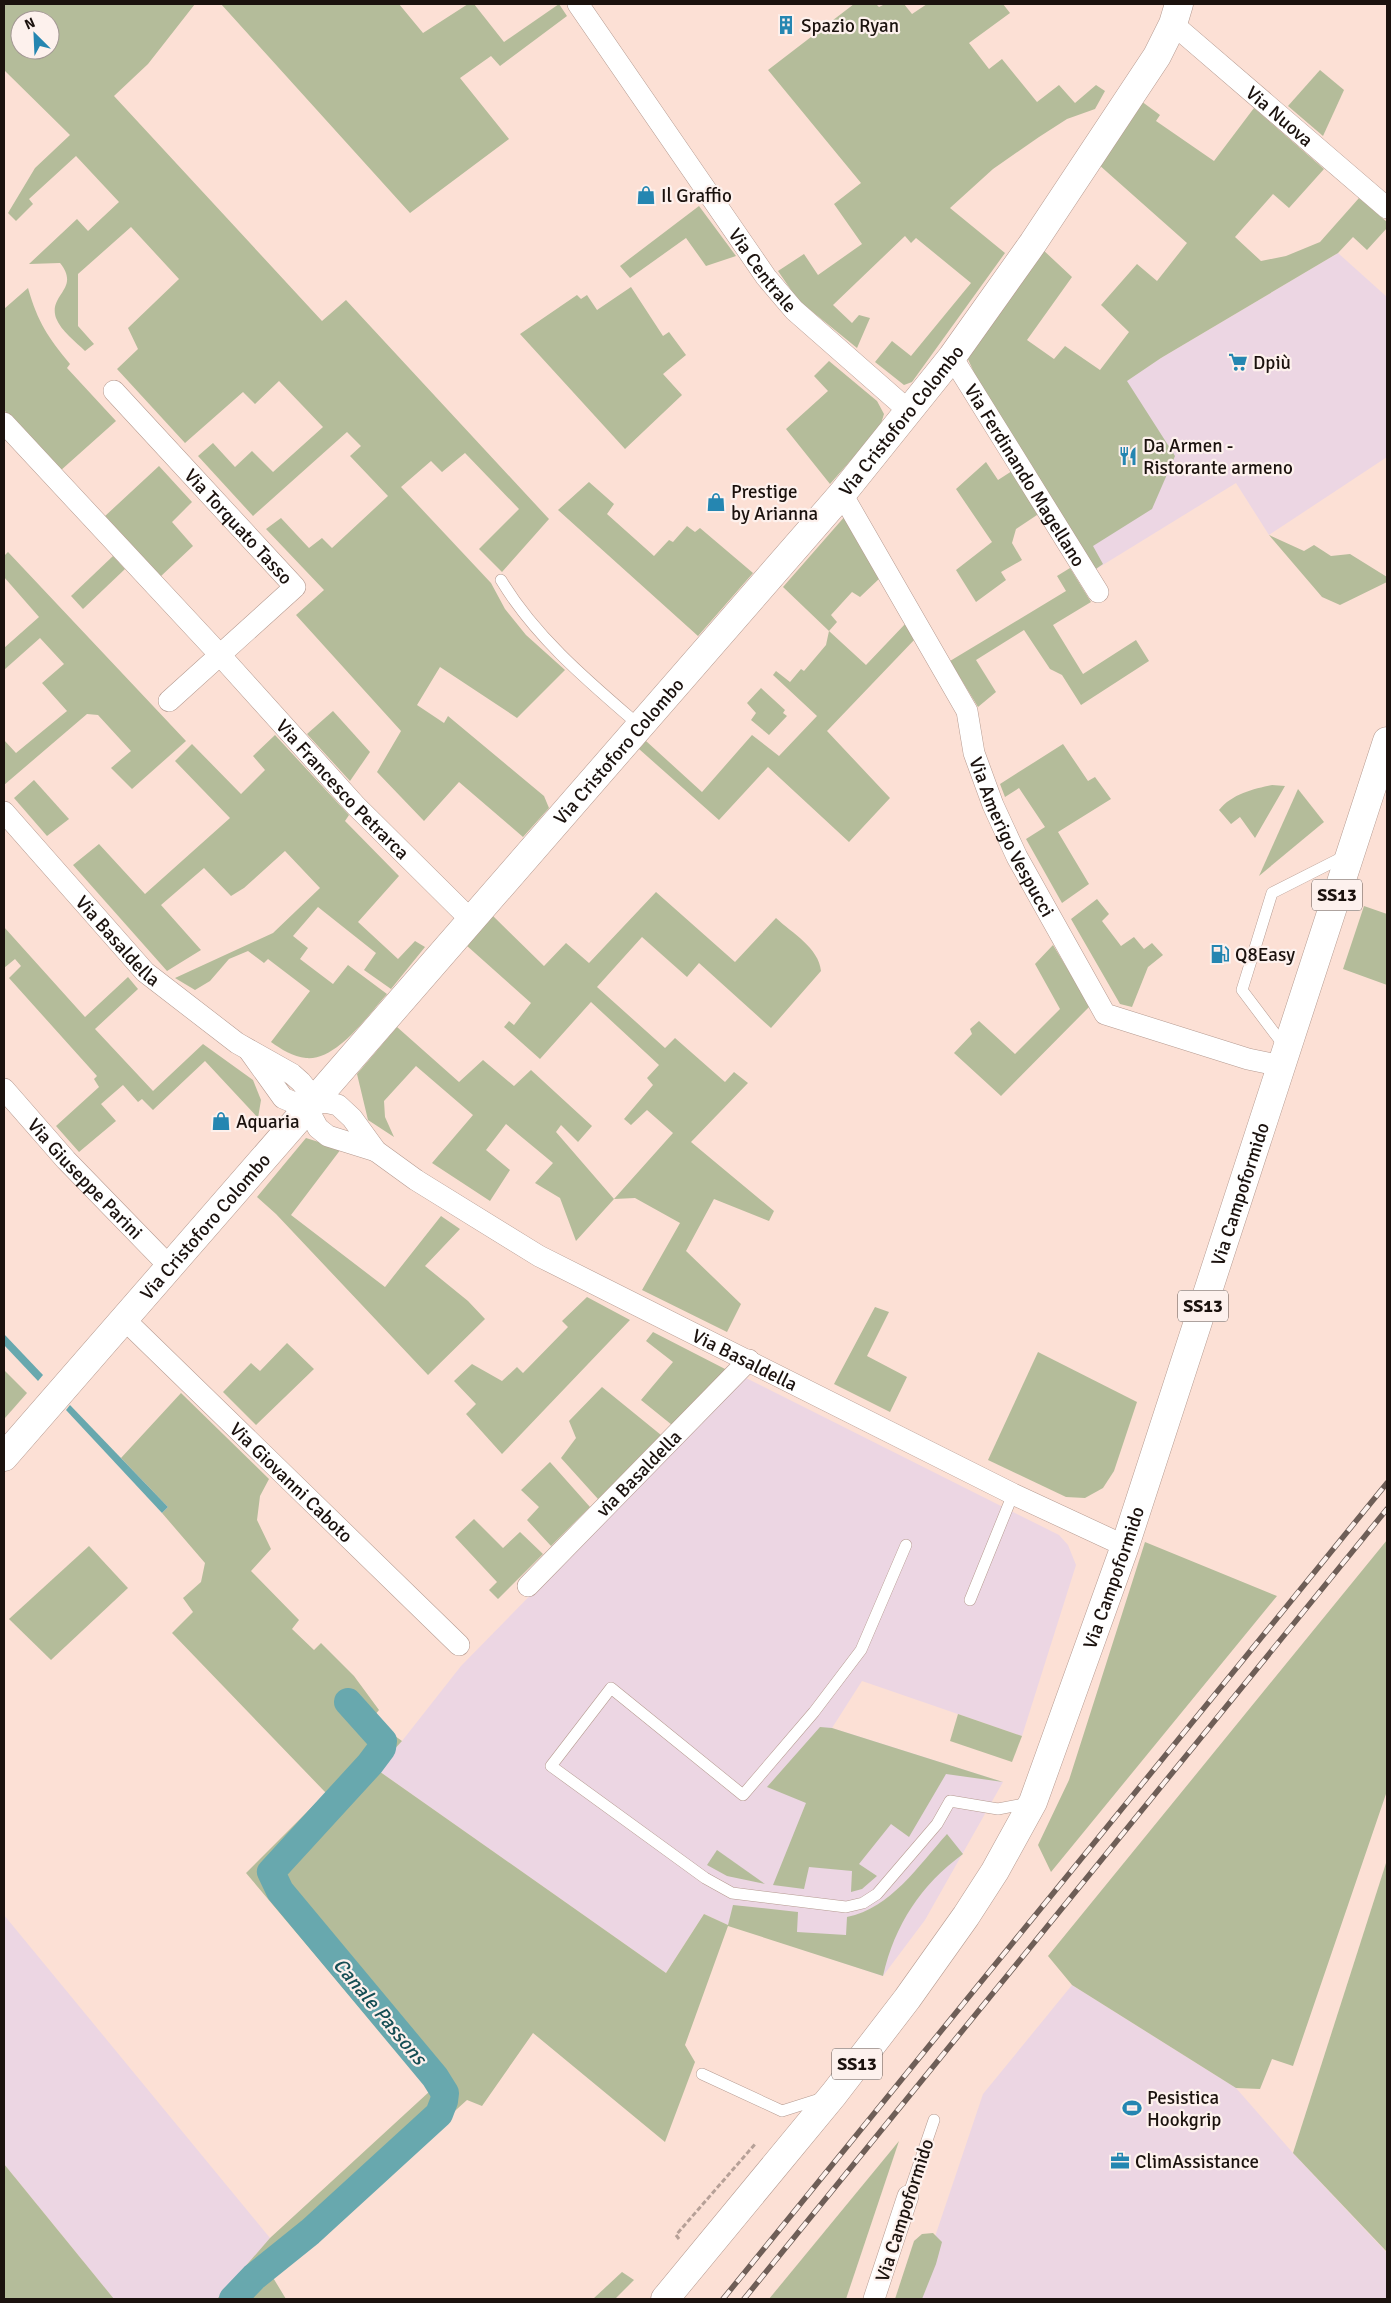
<svg xmlns="http://www.w3.org/2000/svg" width="1391" height="2303" font-family="Signika,sans-serif">
  <rect width="100%" height="100%" fill="#fce0d5"/>
  <g fill="#ecd6e3">
    <polygon points="1338,253 1387,297 1387,457 1269,535 1236,483 1093,571 1018,453 1161,358"/>
    <polygon points="744,1377 1059,1535 1068,1545 1076,1565 1022,1736 862,1681 832,1728 1003,1782 925,1920 883,1976 728,1925 704,1914 666,1973 376,1769 402,1741 461,1666"/>
    <polygon points="4,1915 270,2238 217,2299 114,2299 4,2164"/>
    <polygon points="1072,1985 1236,2088 1293,2153 1387,2253 1387,2299 914,2299 983,2094"/>
  </g>
  <g fill="#b4bc9a" fill-rule="evenodd">
    <path d="M4,4H195L148,64L114,96L322,321L346,300L549,519L502,572L479,549L519,509L465,453L442,472L431,461L401,487L491,583L505,609L526,635L565,670L517,718L440,667L417,705L444,723L448,716L544,796L549,808L523,837L459,782L424,821L377,772L401,731L296,615L324,590L266,529L281,518L309,548L322,538L332,548L388,496L350,456L361,446L347,432L253,516L198,456L213,443L235,467L252,451L273,472L323,427L279,381L255,404L243,392L185,443L117,369L138,349L128,328L179,279L131,227L78,274V326L94,344L85,351C76,342 61,331 56,318C48,294 81,289 60,263L29,264L77,219L88,231L119,202L76,156L29,199L33,204L16,221L8,213L35,168L70,135L4,70ZM20,20H50V50H20Z"/>
    <polygon points="221,4 399,4 423,33 468,4 474,4 504,42 559,4 567,16 500,66 491,56 460,78 509,139 410,213"/>
    <polygon points="854,4 876,4 879,7 885,4 904,4 912,14 927,4 1003,4 1010,13 969,43 989,69 1002,59 1037,102 1059,85 1075,103 1096,85 1105,91 1095,109 1067,119 1039,137 993,169 950,208 1005,253 912,382 904,385 875,362 892,341 911,356 971,283 916,238 911,243 905,236 833,305 852,323 859,315 870,318 857,348 798,300 778,271 804,254 818,275 862,244 834,204 861,183 768,70"/>
    <polygon points="1320,70 1344,90 1323,136 1288,106"/>
    <polygon points="1141,101 1160,115 1156,121 1214,161 1254,108 1324,169 1289,208 1273,194 1235,237 1261,261 1286,256 1320,242 1359,198 1387,222 1387,228 1367,250 1353,237 1338,253 1161,358 1127,381 1175,456 1152,509 1093,546 1103,564 1093,571 986,399 967,357 1041,248 1072,277 1027,340 1054,359 1065,346 1100,370 1129,332 1101,305 1137,264 1157,281 1187,243 1098,164"/>
    <polygon points="699,206 736,256 706,266 686,238 630,278 620,266"/>
    <polygon points="631,287 663,336 669,332 686,355 663,374 682,395 625,449 520,334 577,295 581,299 587,295 597,310"/>
    <path d="M28,288C38,323 48,337 70,364L67,368L116,421L60,471L4,410V309Z"/>
    <polygon points="829,361 877,401 884,414 880,427 830,484 786,429 828,391 814,376"/>
    <polygon points="986,462 998,480 1012,471 1040,513 1016,529 1012,543 1022,560 1001,572 1006,580 976,602 956,570 992,542 956,489"/>
    <polygon points="159,466 192,502 172,522 193,546 160,577 104,517"/>
    <polygon points="589,482 614,504 607,514 654,556 669,540 673,542 687,526 695,532 700,528 753,573 698,636 558,510"/>
    <polygon points="846,515 881,577 860,597 852,592 831,615 837,622 829,631 866,665 907,622 916,638 827,731 890,798 849,842 768,767 719,820 639,749 646,741 702,792 752,735 779,756 817,716 773,675 776,671 790,682 801,669 804,671 826,645 829,631 783,587"/>
    <polygon points="1269,535 1304,551 1314,545 1331,556 1350,554 1387,577 1387,582 1340,605 1322,597"/>
    <polygon points="8,552 186,741 132,789 111,768 131,751 98,715 87,714 4,785 4,740 16,753 67,711 42,683 64,664 40,638 4,670 4,648 39,617 4,577 4,556"/>
    <polygon points="113,556 125,569 83,609 71,596"/>
    <polygon points="1070,568 1091,602 1053,625 1083,674 1136,640 1149,661 1081,705 1062,675 1050,669 1024,630 976,660 996,692 978,707 950,661 1066,591 1057,576"/>
    <polygon points="761,688 785,710 783,713 787,716 769,735 751,720 756,713 747,703"/>
    <polygon points="333,711 370,752 350,781 307,734"/>
    <path d="M275,735L349,815L345,821L399,876L358,922L398,959L415,941L425,947L391,989L364,970L376,953L318,907L293,936L308,948L300,959L333,984L348,965L387,994C368,1015 337,1061 306,1058C293,1057 281,1049 271,1042L310,991L268,959L264,963L248,951L229,959L210,981L195,990L175,978L273,933L320,888L285,851L244,888L231,896L204,868L161,905L201,950L167,971L73,865L99,844L145,894L230,818L175,761L192,744L241,794L265,770L253,756Z"/>
    <polygon points="1063,744 1088,781 1095,777 1111,799 1058,832 1089,884 1062,903 1026,839 1045,827 1019,788 1005,797 1000,784"/>
    <polygon points="34,780 69,819 47,836 14,798"/>
    <path d="M1272,785L1285,786L1255,838L1240,817L1231,824L1219,810C1232,794 1253,789 1272,785Z"/>
    <polygon points="1298,789 1324,822 1259,876"/>
    <path d="M656,892L735,962L776,918C792,933 819,948 821,971L771,1028L699,963L687,977L642,937L597,987L665,1048L675,1038L725,1082L734,1072L748,1083L691,1142L774,1211L769,1221L714,1199L686,1251L741,1304L727,1332L642,1290L680,1223L635,1198L614,1199L576,1241L560,1198L535,1183L553,1163L506,1124L486,1150L510,1170L490,1201L432,1163L473,1115L416,1066L384,1101L385,1117L394,1137L368,1120L357,1074L397,1027L459,1082L483,1060L514,1086L531,1070L592,1126L578,1142L561,1125L556,1132L614,1199L673,1133L647,1110L631,1125L624,1119L653,1085L647,1078L659,1065L591,1002L540,1059L504,1027L509,1021L514,1025L531,1003L466,945L491,914L544,966L566,943L589,963Z"/>
    <polygon points="1097,899 1109,914 1102,921 1121,946 1134,937 1144,949 1152,943 1163,955 1148,967 1132,1007 1120,1004 1071,919"/>
    <polygon points="1364,906 1387,914 1387,985 1343,969"/>
    <polygon points="4,927 85,1017 128,977 138,989 95,1029 153,1091 203,1044 253,1080 261,1100 258,1118 205,1061 153,1110 142,1099 138,1102 123,1085 101,1104 116,1121 79,1152 56,1126 99,1087 94,1079 97,1076 9,978 21,966 15,959 4,968"/>
    <polygon points="1053,945 1090,1006 1001,1096 954,1053 972,1034 970,1029 979,1021 1015,1054 1060,1009 1035,964"/>
    <polygon points="306,1138 341,1149 291,1215 385,1287 441,1216 460,1229 425,1266 468,1301 485,1319 428,1375 276,1214 257,1197"/>
    <polygon points="587,1297 630,1320 502,1454 466,1414 476,1404 454,1381 472,1364 502,1381 517,1367 523,1373 568,1327 562,1321"/>
    <polygon points="875,1307 889,1312 867,1356 907,1377 890,1412 834,1384"/>
    <polygon points="653,1332 727,1370 672,1425 641,1400 673,1362 646,1341"/>
    <polygon points="287,1343 314,1369 256,1425 223,1392 251,1363 260,1371"/>
    <polygon points="1038,1352 1137,1402 1114,1471 1103,1488 1085,1498 1066,1497 988,1460"/>
    <polygon points="4,1370 27,1393 5,1418 4,1416"/>
    <polygon points="602,1387 661,1435 598,1499 561,1458 576,1438 569,1421"/>
    <path d="M181,1393L269,1479L260,1496L257,1520L271,1549L251,1571L299,1620L292,1629L314,1650L321,1643L354,1676L379,1710L374,1716L388,1731L402,1741L376,1769L666,1973L704,1914L728,1925L733,1905L798,1912L797,1932L846,1935L847,1917C891,1908 918,1866 947,1834L963,1854C921,1885 895,1924 883,1976L728,1926L685,2045L695,2062L665,2142L533,2033L482,2106L467,2100L272,2276L286,2299H217L270,2238L430,2091L246,1873L326,1793L172,1633L193,1612L183,1598L201,1582L205,1563L162,1513L168,1507L121,1458Z"/>
    <polygon points="550,1462 590,1507 551,1546 527,1520 539,1507 521,1490"/>
    <polygon points="474,1519 503,1548 520,1532 543,1554 498,1599 489,1590 497,1582 455,1537"/>
    <polygon points="1387,1540 1387,1791 1293,2066 1272,2059 1260,2089 1236,2088 1072,1985 1048,1956"/>
    <polygon points="1145,1542 1277,1596 1051,1872 1038,1845 1069,1780"/>
    <polygon points="89,1546 128,1588 51,1660 9,1619"/>
    <polygon points="958,1714 1022,1736 1012,1762 950,1741"/>
    <polygon points="820,1727 832,1728 1003,1782 946,1774 909,1837 891,1824 859,1864 877,1876 862,1889 851,1892 852,1871 809,1867 804,1889 773,1885 806,1803 767,1787"/>
    <polygon points="717,1850 765,1884 727,1876 707,1865"/>
    <polygon points="1387,1860 1387,2252 1293,2153"/>
    <polygon points="899,2141 846,2299 769,2299"/>
    <polygon points="4,2164 114,2299 4,2299"/>
    <polygon points="933,2233 942,2242 936,2264 922,2299 895,2299 914,2241 922,2234"/>
    <polygon points="622,2272 634,2280 615,2299 593,2299"/>
  </g>
  <g fill="#68a8ae">
    <polygon points="4,1334 43,1375 38,1381 4,1345"/>
    <polygon points="70,1405 168,1507 162,1513 66,1410"/>
  </g>
  <g fill="none" stroke-linecap="round" stroke-linejoin="round">
    <polyline stroke="#68a8ae" stroke-width="28" points="233,2299 254,2277 310,2232 439,2114 444,2101 445,2093 435,2077 280,1891 271,1872 370,1764 382,1748 383,1741 348,1702"/>
    <g stroke="#b59a90" stroke-width="12">
      <g id="service">
        <path d="M501,580C536,638 589,682 640,726"/>
        <polyline points="1285,1047 1242,990 1272,893 1347,855"/>
        <polyline points="906,1545 861,1650 814,1712 743,1795 611,1688 551,1766 705,1878 732,1893 846,1907 863,1903 877,1894 937,1824 950,1801 998,1809 1029,1803"/>
        <polyline points="970,1600 1013,1494"/>
        <polyline points="702,2074 782,2111 823,2098"/>
        <polyline points="908,2196 934,2120"/>
      </g>
    </g>
    <g stroke="#b59a90" stroke-width="22">
      <g id="minor">
        <path id="s1" d="M578,4L766,277L794,310L909,411"/>
        <path id="s2" d="M1173,24L1387,208"/>
        <path id="s3" d="M952,357L1098,592"/>
        <path id="s4" d="M114,391L295,587L169,701"/>
        <path id="s5" d="M4,423L220,655L356,806L470,919"/>
        <path id="s6" d="M842,494L967,711L974,753L993,805L1017,857L1105,1014L1248,1059L1281,1066"/>
        <path id="s7" d="M4,812L145,972L237,1043L292,1074L301,1082L309,1092L312,1117L318,1128L328,1136L376,1151"/>
        <path id="s8" d="M250,1052L283,1098L297,1104L312,1105L325,1102L338,1105L352,1118L376,1151L416,1180L539,1256L1013,1494L1125,1546"/>
        <path id="s9" d="M4,1089L66,1160L170,1267"/>
        <path id="s10" d="M124,1319L459,1645"/>
        <path id="s11" d="M528,1586L749,1360"/>
        <polyline points="874,2299 908,2196"/>
      </g>
    </g>
    <g stroke="#b59a90" stroke-width="29">
      <g id="secondary">
        <path id="s12" d="M4,1457L842,494L952,357L1033,243L1157,56L1173,24L1179,4"/>
      </g>
    </g>
    <g stroke="#b59a90" stroke-width="29">
      <g id="primary">
        <path id="s13" d="M665,2299L834,2094L907,1999L966,1916L995,1871L1033,1802L1125,1546L1387,741"/>
      </g>
    </g>
    <polyline stroke="#b6a097" stroke-width="3" stroke-dasharray="5 2.5" stroke-linecap="butt" points="679,2239 676,2235 756,2143"/>
    <use href="#service" stroke="#fff" stroke-width="11"/>
    <use href="#minor" stroke="#fff" stroke-width="21"/>
    <use href="#secondary" stroke="#fff" stroke-width="28"/>
    <use href="#primary" stroke="#fff" stroke-width="28"/>
    <g stroke="#6e5e57" stroke-width="5.5">
      <g id="rail">
        <polyline points="723,2299 1387,1483"/>
        <polyline points="744,2299 1387,1509"/>
      </g>
    </g>
    <use href="#rail" stroke="#fdf1ed" stroke-width="4" stroke-dasharray="11" stroke-linecap="butt"/>
  </g>
  <defs>
    <g id="building-bare" transform="scale(1.5)"><path d="M-4-6H4V6H1V3H-1V6H-4ZM-2.5-4.3h1.7v1.8h-1.7ZM.8-4.3h1.7v1.8H.8ZM-2.5-1h1.7V.8h-1.7ZM.8-1h1.7V.8H.8Z" fill="#2586b1" stroke="#fdf1ed" stroke-width="2.5" paint-order="stroke"/></g>
    <g id="shop-bare" transform="scale(1.5)"><path d="M-5-2.5h2.3a2.7 3.5 0 0 1 5.4 0H5L5.5 6h-11ZM-1.5-2.5h3a1.5 2.3 0 0 0-3 0Z" fill="#2586b1" stroke="#fdf1ed" stroke-width="2.5" paint-order="stroke"/></g>
    <g id="supermarket-bare" transform="scale(1.5)"><path d="M-6-5.5h2.5l.6 2H6L4.5 2H-2.5L-4.4-4H-6ZM-1.5 3.2a1.3 1.3 0 1 0 .1 0ZM3 3.2a1.3 1.3 0 1 0 .1 0Z" fill="#2586b1" stroke="#fdf1ed" stroke-width="2.5" paint-order="stroke"/></g>
    <g id="restaurant-bare" transform="scale(1.5)"><path d="M-5-6h1v4h1v-4h1v4h1v-4h1v5L-1.5 .5V6h-2V.5L-5-1ZM5-6V6H3V1.5H1.5Q1.5-4 5-6Z" fill="#2586b1" stroke="#fdf1ed" stroke-width="2.5" paint-order="stroke"/></g>
    <g id="fuel-bare" transform="scale(1.5)"><path d="M-5.5-6h7V0h2V4h1.3V-2.5L3-4.5l.8-.8L6-3V5H2.5V1h-1V6h-7ZM-4.2-4.7v3.2H.2V-4.7Z" fill="#2586b1" stroke="#fdf1ed" stroke-width="2.5" paint-order="stroke"/></g>
    <g id="stadium-bare" transform="scale(1.5)"><path d="M0-5a6.5 5 0 1 0 0 10a6.5 5 0 1 0 0-10ZM-3.5-1.8h7v3.6h-7Z" fill="#2586b1" stroke="#fdf1ed" stroke-width="2.5" paint-order="stroke"/></g>
    <g id="office-bare" transform="scale(1.5)"><path d="M-6-3h4V-5.5h4V-3h4V5H-6ZM-1-4.5V-3h2v-1.5ZM-6 0V1H6V0Z" fill="#2586b1" stroke="#fdf1ed" stroke-width="2.5" paint-order="stroke"/></g>
  </defs>
  <g fill-rule="evenodd">
    <use href="#building-bare" x="786" y="25"/>
    <use href="#shop-bare" x="646" y="195"/>
    <use href="#supermarket-bare" x="1238" y="362"/>
    <use href="#restaurant-bare" x="1128" y="456"/>
    <use href="#shop-bare" x="716" y="502"/>
    <use href="#fuel-bare" x="1220" y="954"/>
    <use href="#shop-bare" x="221" y="1121"/>
    <use href="#stadium-bare" x="1132" y="2108"/>
    <use href="#office-bare" x="1120" y="2161"/>
  </g>
  <g text-anchor="middle" stroke-width="4.5" stroke-linejoin="round" paint-order="stroke">
    <g fill="#fdf1ed" stroke="#5f5551" stroke-width="1">
      <rect x="1312" y="879.5" width="50" height="31" rx="4"/>
      <rect x="1178" y="1290.5" width="50" height="31" rx="4"/>
      <rect x="832" y="2048.5" width="50" height="31" rx="4"/>
    </g>
    <g font-size="18" font-weight="bold" fill="#1b120e">
      <text x="1337" y="901">SS13</text>
      <text x="1203" y="1312">SS13</text>
      <text x="857" y="2070">SS13</text>
    </g>
    <g font-size="19" fill="#1b120e" stroke="#fdf1ed" text-anchor="start">
      <text x="801" y="32">Spazio Ryan</text>
      <text x="661" y="202">Il Graffio</text>
      <text x="1253" y="369">Dpiù</text>
      <text x="1143" y="452">Da Armen -<tspan x="1143" dy="22">Ristorante armeno</tspan></text>
      <text x="731" y="498">Prestige<tspan x="731" dy="22">by Arianna</tspan></text>
      <text x="1235" y="961">Q8Easy</text>
      <text x="236" y="1128">Aquaria</text>
      <text x="1147" y="2104">Pesistica<tspan x="1147" dy="22">Hookgrip</tspan></text>
      <text x="1135" y="2168">ClimAssistance</text>
    </g>
    <g font-size="19" fill="#1b120e" stroke="#fdf1ed">
      <text dy="7" stroke="none"><textPath href="#s2" startOffset="141">Via Nuova</textPath></text>
      <text dy="7" stroke="none"><textPath href="#s1" startOffset="324">Via Centrale</textPath></text>
      <text dy="7" stroke="none"><textPath href="#s12" startOffset="1371">Via Cristoforo Colombo</textPath></text>
      <text dy="7" stroke="none"><textPath href="#s3" startOffset="139">Via Ferdinando Magellano</textPath></text>
      <text dy="7" stroke="none"><textPath href="#s4" startOffset="184">Via Torquato Tasso</textPath></text>
      <text dy="7" stroke="none"><textPath href="#s12" startOffset="936">Via Cristoforo Colombo</textPath></text>
      <text dy="7" stroke="none"><textPath href="#s5" startOffset="499">Via Francesco Petrarca</textPath></text>
      <text dy="7" stroke="none"><textPath href="#s6" startOffset="385">Via Amerigo Vespucci</textPath></text>
      <text dy="7" stroke="none"><textPath href="#s7" startOffset="172">Via Basaldella</textPath></text>
      <text dy="7" stroke="none"><textPath href="#s9" startOffset="121">Via Giuseppe Parini</textPath></text>
      <text dy="7" stroke="none"><textPath href="#s13" startOffset="1262">Via Campoformido</textPath></text>
      <text dy="7" stroke="none"><textPath href="#s12" startOffset="306">Via Cristoforo Colombo</textPath></text>
      <text dy="7" stroke="none"><textPath href="#s8" startOffset="598">Via Basaldella</textPath></text>
      <text dy="7" stroke="none"><textPath href="#s11" startOffset="158">via Basaldella</textPath></text>
      <text dy="7" stroke="none"><textPath href="#s10" startOffset="234">Via Giovanni Caboto</textPath></text>
      <text dy="7" stroke="none"><textPath href="#s13" startOffset="858">Via Campoformido</textPath></text>
      <text transform="translate(904 2210) rotate(-72)" y="7">Via Campoformido</text>
    </g>
    <g font-size="20" font-style="italic" fill="#164e54" stroke="#fdf1ed">
      <text transform="translate(380 2011) rotate(50)" y="7">Canale Passons</text>
    </g>
  </g>
  <rect width="1391" height="2303" fill="none" stroke="#1b120e" stroke-width="10"/>
  <g transform="translate(35 35) rotate(336)"><circle r="24" fill="#fdf1ed" stroke="#a39894"/>
  <path d="M0-4L9 19L0 12L-9 19Z" fill="#2586b1"/>
  <text y="-8" font-size="14" font-weight="bold" text-anchor="middle" fill="#1b120e">N</text>
  </g>
</svg>
